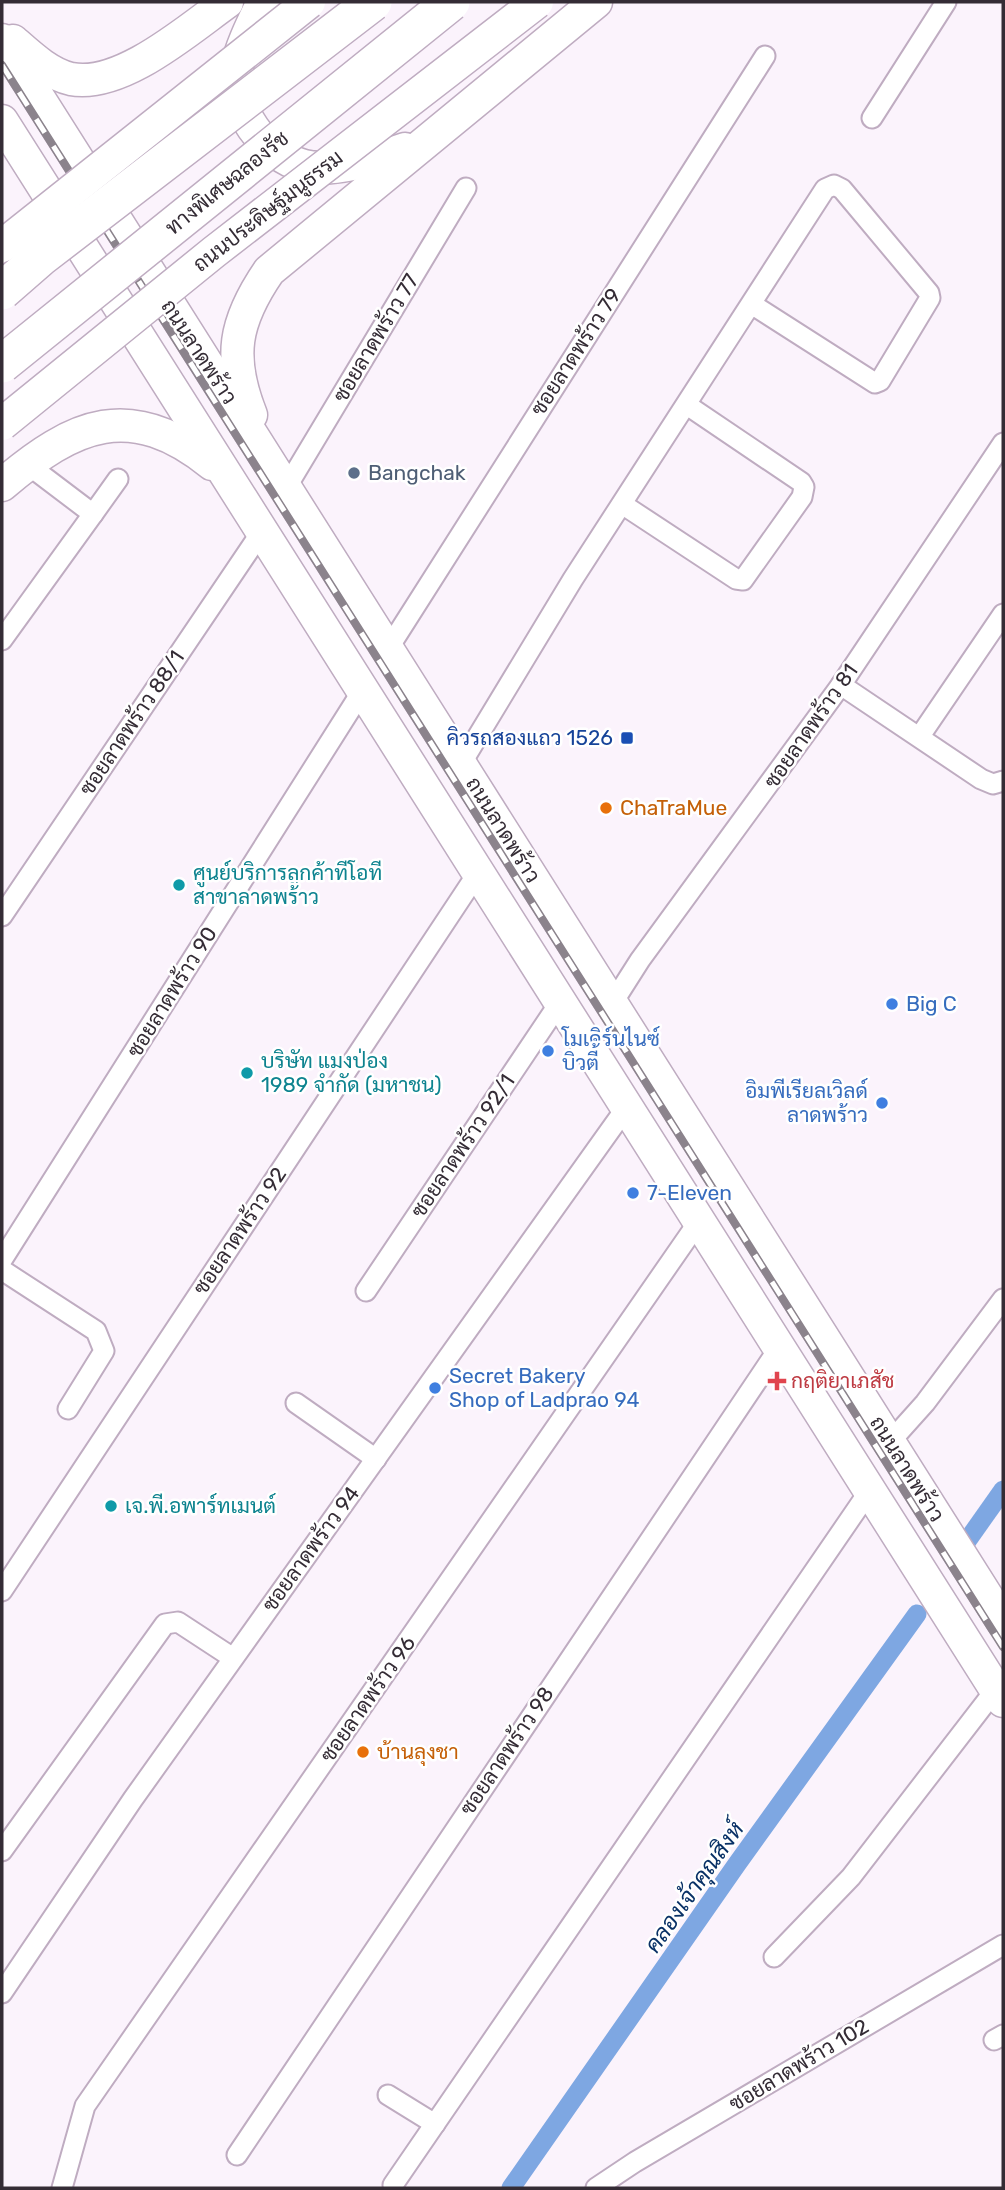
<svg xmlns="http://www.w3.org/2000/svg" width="1005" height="2190" font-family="Rubik,Sarabun,sans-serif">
  <rect width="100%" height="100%" fill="#fbf3fc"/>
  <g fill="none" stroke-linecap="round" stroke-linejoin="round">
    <g stroke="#7ea7e2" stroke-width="19">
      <polyline points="967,1541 1003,1490"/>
      <polyline points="511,2188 737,1864 917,1614"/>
    </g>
    <g stroke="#bfacc1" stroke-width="23">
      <g id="minor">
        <polyline points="872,118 946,2"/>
        <polyline points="286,488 466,188"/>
        <polyline points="622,504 736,579 743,580 802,497 804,487 801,482 687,405"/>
        <polyline points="93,514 118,479"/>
        <polyline points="2,640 93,514 27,464"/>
        <polyline points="388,649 765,56"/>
        <polyline points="841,685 981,779 993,784 1003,781"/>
        <polyline points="920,736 1003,614"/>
        <polyline points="461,764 573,579 825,189 834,185 842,189 929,293 930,298 880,381 875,383 753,305"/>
        <polyline points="2,916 262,531"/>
        <polyline points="612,1004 640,960 841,685 1003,443"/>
        <polyline points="2,1260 364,688"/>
        <polyline points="2,1270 96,1331 104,1351 68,1409"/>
        <polyline points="366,1291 560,1002"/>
        <polyline points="296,1403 376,1459"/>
        <polyline points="890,1442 925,1403 1003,1299"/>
        <polyline points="2,1591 479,871"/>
        <polyline points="2,1851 165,1624 178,1622 233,1658"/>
        <polyline points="774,1957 851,1877 996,1689"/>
        <polyline points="2,1993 133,1799 626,1108"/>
        <polyline points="994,2040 1003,2035"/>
        <polyline points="388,2095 435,2124"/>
        <polyline points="237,2155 779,1348"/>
        <polyline points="393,2185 870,1490"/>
        <polyline points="62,2188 85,2106 699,1221"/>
        <polyline points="596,2188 635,2162 1003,1945"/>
      </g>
    </g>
    <g stroke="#bfacc1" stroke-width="35">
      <g id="primary">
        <path d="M263,2C254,21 241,46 237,67C230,108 265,156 304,166C330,173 380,158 405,149"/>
        <polyline points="2,40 1003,1622"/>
        <path d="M13,41C30,56 49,74 71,79C121,89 189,29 227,2"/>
        <polyline points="2,121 1003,1701"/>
        <path d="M251,415C228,357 234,322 269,271L596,2"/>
        <path d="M2,485C74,423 131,399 212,464"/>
      </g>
    </g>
    <use href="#minor" stroke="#fff" stroke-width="19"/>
    <use href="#primary" stroke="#fff" stroke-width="32"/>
    <g stroke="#8b838c" stroke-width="8">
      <polyline id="rail" points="2,65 1003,1647"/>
    </g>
    <use href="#rail" stroke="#fff" stroke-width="5" stroke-dasharray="16" stroke-linecap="butt"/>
    <g stroke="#bfacc1" stroke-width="35" stroke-linecap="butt">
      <g id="primary-bridge">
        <polyline points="2,246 309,2"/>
        <polyline points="2,424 214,252 537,2"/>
      </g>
    </g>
    <g stroke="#bfacc1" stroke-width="40" stroke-linecap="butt">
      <g id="motorway-bridge">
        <polyline points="2,291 41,257 373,2"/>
        <polyline points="2,364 451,2"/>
      </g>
    </g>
    <use href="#primary-bridge" stroke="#fff" stroke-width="32"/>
    <use href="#motorway-bridge" stroke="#fff" stroke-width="37"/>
  </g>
  <circle fill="#5c6f8a" stroke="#fff" stroke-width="2.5" cx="354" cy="473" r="7"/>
  <rect fill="#1a4fb4" stroke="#fff" stroke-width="2.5" x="620" y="731" width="14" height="14" rx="3.5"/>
  <g fill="#e8710a" stroke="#fff" stroke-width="2.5">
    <circle cx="606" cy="808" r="7"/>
    <circle cx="363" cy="1752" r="7"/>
  </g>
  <g fill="#0f9aa8" stroke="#fff" stroke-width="2.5">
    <circle cx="179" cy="885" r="7"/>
    <circle cx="247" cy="1073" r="7"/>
    <circle cx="111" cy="1506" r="7"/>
  </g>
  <g fill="#3f7fe0" stroke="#fff" stroke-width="2.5">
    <circle cx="892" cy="1004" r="7"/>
    <circle cx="548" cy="1051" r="7"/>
    <circle cx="882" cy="1103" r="7"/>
    <circle cx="633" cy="1193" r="7"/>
    <circle cx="435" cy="1388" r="7"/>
  </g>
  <path fill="#e0444e" stroke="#fff" stroke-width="2.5" d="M773.5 1370.5h7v7h7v7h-7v7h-7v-7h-7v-7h7z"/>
  <g text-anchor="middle" stroke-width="5" stroke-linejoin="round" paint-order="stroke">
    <g font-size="21" fill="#342c35" stroke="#fff">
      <text transform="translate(227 183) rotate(-39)" y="7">ทางพิเศษฉลองรัช</text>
      <text transform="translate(268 211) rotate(-38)" y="7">ถนนประดิษฐ์มนูธรรม</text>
      <text transform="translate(376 338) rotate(-59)" y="7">ซอยลาดพร้าว 77</text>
      <text transform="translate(199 352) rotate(57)" y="7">ถนนลาดพร้าว</text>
      <text transform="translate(576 352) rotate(-57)" y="7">ซอยลาดพร้าว 79</text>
      <text transform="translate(132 723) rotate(-56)" y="7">ซอยลาดพร้าว 88/1</text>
      <text transform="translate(811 726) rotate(-55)" y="7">ซอยลาดพร้าว 81</text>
      <text transform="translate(503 830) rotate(58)" y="7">ถนนลาดพร้าว</text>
      <text transform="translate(172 992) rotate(-58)" y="7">ซอยลาดพร้าว 90</text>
      <text transform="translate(463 1146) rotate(-56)" y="7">ซอยลาดพร้าว 92/1</text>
      <text transform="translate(240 1231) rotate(-56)" y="7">ซอยลาดพร้าว 92</text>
      <text transform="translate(907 1469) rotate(58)" y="7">ถนนลาดพร้าว</text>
      <text transform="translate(311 1549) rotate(-54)" y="7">ซอยลาดพร้าว 94</text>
      <text transform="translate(368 1699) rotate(-55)" y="7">ซอยลาดพร้าว 96</text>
      <text transform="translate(507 1751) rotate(-56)" y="7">ซอยลาดพร้าว 98</text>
      <text transform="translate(799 2065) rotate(-31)" y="7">ซอยลาดพร้าว 102</text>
    </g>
    <g font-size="21" fill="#4e5e75" stroke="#fff" text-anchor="start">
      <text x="368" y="480">Bangchak</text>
    </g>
    <g font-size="21" fill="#164399" stroke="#fff" text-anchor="end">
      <text x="613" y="745">คิวรถสองแถว 1526</text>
    </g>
    <g font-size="21" fill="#c56008" stroke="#fff" text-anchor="start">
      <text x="620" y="815">ChaTraMue</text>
      <text x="377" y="1759">บ้านลุงชา</text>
    </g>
    <g font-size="21" fill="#0d838f" stroke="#fff" text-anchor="start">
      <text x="193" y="880">ศูนย์บริการลูกค้าทีโอที<tspan x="193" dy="24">สาขาลาดพร้าว</tspan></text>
      <text x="261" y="1068">บริษัท แมงป่อง<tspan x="261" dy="24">1989 จำกัด (มหาชน)</tspan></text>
      <text x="125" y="1513">เจ.พี.อพาร์ทเมนต์</text>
    </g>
    <g font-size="21" fill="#366cbe" stroke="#fff" text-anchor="start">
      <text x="906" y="1011">Big C</text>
      <text x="562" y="1046">โมเดิร์นไนซ์<tspan x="562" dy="24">บิวตี้</tspan></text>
      <text x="868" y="1098" text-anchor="end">อิมพีเรียลเวิลด์<tspan x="868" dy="24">ลาดพร้าว</tspan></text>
      <text x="647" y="1200">7-Eleven</text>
      <text x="449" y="1383">Secret Bakery<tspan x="449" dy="24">Shop of Ladprao 94</tspan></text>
    </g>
    <g font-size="21" fill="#be3a42" stroke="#fff" text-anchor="start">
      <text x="791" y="1388">กฤติยาเภสัช</text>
    </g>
    <g font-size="23" font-style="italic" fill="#093166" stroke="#fff">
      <text transform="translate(694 1887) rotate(-55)" y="8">คลองเจ้าคุณสิงห์</text>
    </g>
  </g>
  <rect width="1005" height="2190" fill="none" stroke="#342c35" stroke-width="7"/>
</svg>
